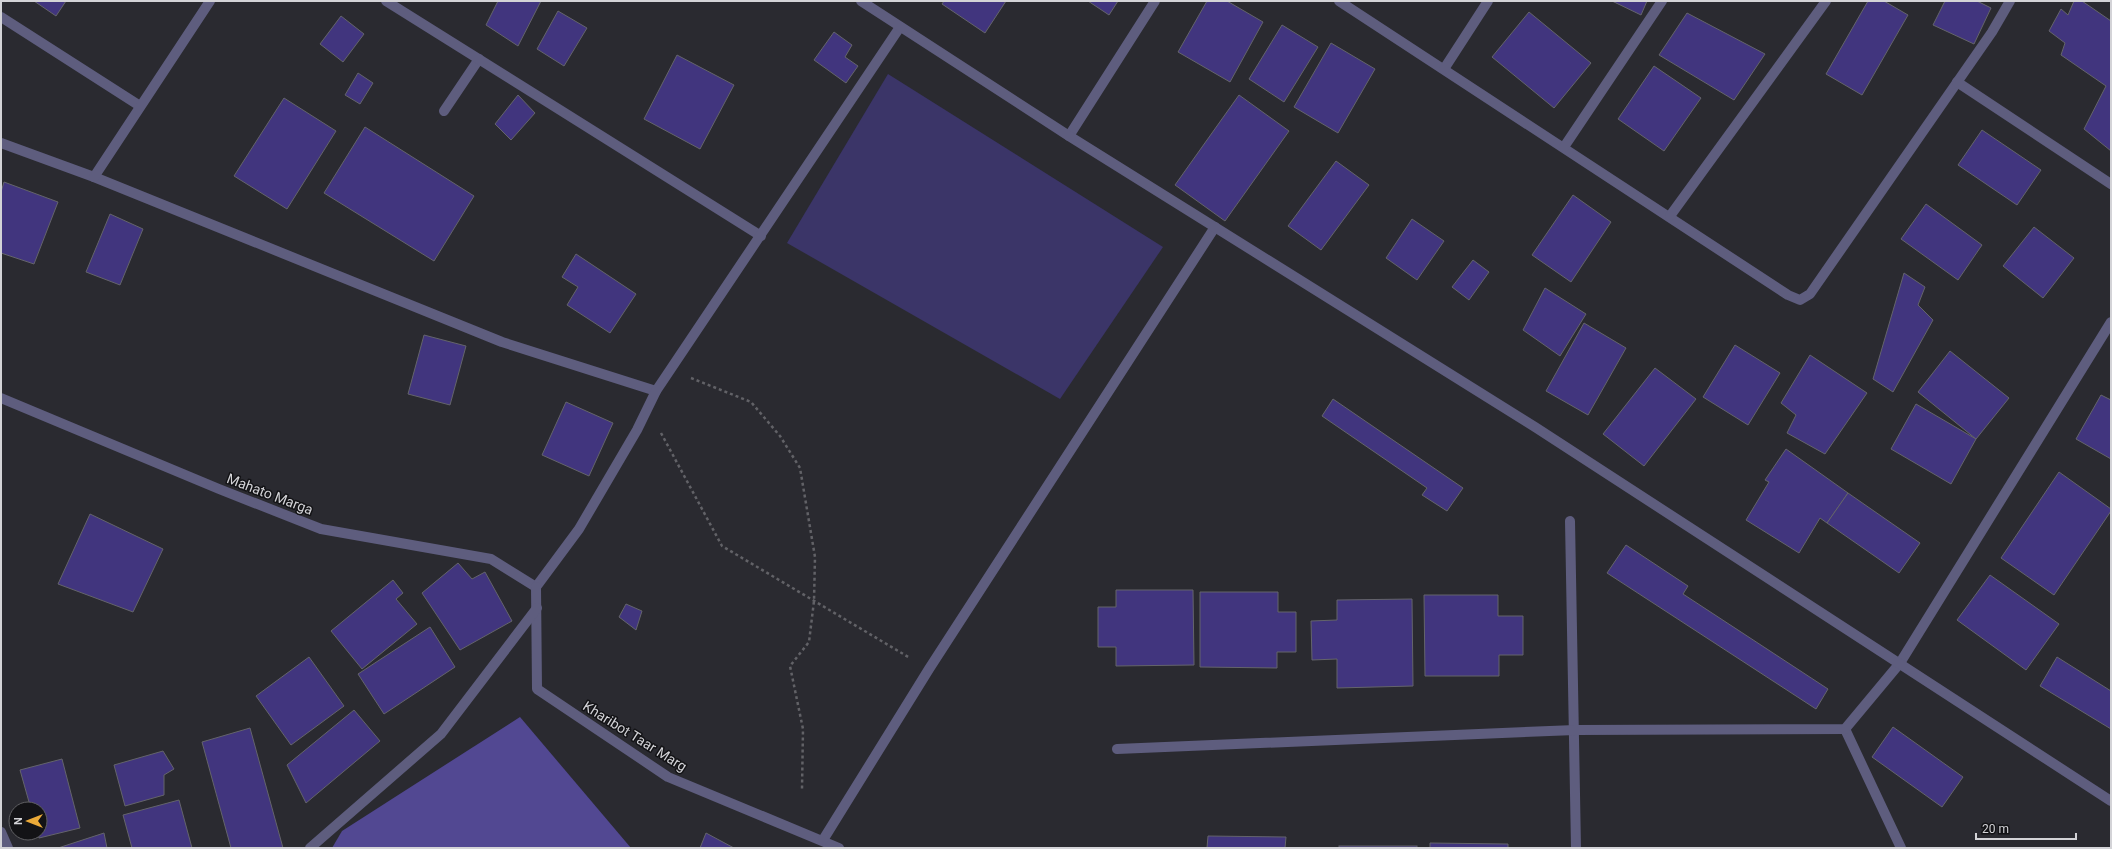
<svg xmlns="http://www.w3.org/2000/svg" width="2112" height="849" font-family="Roboto,sans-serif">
  <rect width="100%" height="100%" fill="#2a2a30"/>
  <polygon fill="#3b3568" points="888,74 1163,247 1060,399 787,243"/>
  <polygon fill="#524892" points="520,717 631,848 332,848 342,831"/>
  <g fill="#41357e" stroke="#64646b">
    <polygon points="34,1 66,1 56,16"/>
    <polygon points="498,1 541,1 518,46 486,25"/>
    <polygon points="944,1 1006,1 985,33 942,4"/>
    <polygon points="1088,1 1118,1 1109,15"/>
    <polygon points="1207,1 1227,1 1263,22 1230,82 1178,52"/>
    <polygon points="1612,1 1647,1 1641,15"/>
    <polygon points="1868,1 1884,1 1908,15 1862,95 1826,74"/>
    <polygon points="1945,1 1977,1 1991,8 1974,44 1933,25"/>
    <polygon points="2074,1 2082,1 2111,21 2111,151 2084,129 2106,86 2061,55 2065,43 2049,31 2061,9 2068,15"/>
    <polygon points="558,11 587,28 564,66 537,49"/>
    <polygon points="1529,12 1591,63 1554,108 1492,57"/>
    <polygon points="1687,13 1765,54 1734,100 1659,55"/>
    <polygon points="341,16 364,34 343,62 320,44"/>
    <polygon points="1282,25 1318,47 1284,102 1249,79"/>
    <polygon points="834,32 852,45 845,57 858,66 846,83 814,60"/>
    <polygon points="1331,43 1375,69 1338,133 1294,107"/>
    <polygon points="677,55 734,85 700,149 644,119"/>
    <polygon points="1654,66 1701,98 1664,151 1618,119"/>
    <polygon points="358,73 373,83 360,104 345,95"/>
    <polygon points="518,95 535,113 511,140 495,124"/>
    <polygon points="1239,95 1289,131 1225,221 1175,185"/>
    <polygon points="284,98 336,131 287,209 234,176"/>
    <polygon points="365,127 474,196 434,261 324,193"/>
    <polygon points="1982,130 2041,170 2017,205 1958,165"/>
    <polygon points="1336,161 1369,185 1321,250 1288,226"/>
    <polygon points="4,182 58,202 34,264 1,253 1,192"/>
    <polygon points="1573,195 1611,222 1571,282 1532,255"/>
    <polygon points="1926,204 1982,245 1958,280 1901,239"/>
    <polygon points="110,214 143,229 120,285 86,272"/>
    <polygon points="1412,219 1444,241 1417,280 1386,258"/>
    <polygon points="2034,227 2074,258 2043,298 2003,266"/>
    <polygon points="576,254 636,294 610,333 567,305 578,287 562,277"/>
    <polygon points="1473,260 1489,272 1469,300 1452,287"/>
    <polygon points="1904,273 1925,287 1918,305 1933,320 1893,392 1873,379"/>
    <polygon points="1545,288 1586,314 1560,356 1523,330"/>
    <polygon points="1584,323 1626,348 1588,415 1546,391"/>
    <polygon points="424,335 466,346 450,405 408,394"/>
    <polygon points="1735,345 1780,373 1748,425 1703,397"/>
    <polygon points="1950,351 2009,398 1976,439 1918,392"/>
    <polygon points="1810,355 1867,393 1825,454 1787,433 1796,415 1781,403"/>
    <polygon points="1655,368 1696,399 1644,466 1603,434"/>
    <polygon points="2101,395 2111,400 2111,459 2076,439"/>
    <polygon points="1333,399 1463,488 1447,511 1422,495 1427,488 1322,416"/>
    <polygon points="566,402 613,423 589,476 542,455"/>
    <polygon points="1916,404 1976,439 1951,484 1891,449"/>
    <polygon points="1786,449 1848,493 1827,523 1820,518 1799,553 1746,520 1769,482 1765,480"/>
    <polygon points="2059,472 2111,509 2111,511 2054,595 2001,558"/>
    <polygon points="1848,493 1920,543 1899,573 1827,523"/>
    <polygon points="90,514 163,549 133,612 58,584"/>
    <polygon points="1626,545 1688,586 1683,594 1828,689 1816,709 1607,573"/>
    <polygon points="458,563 472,579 485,572 512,621 460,650 422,593"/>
    <polygon points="1990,575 2059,624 2026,670 1957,620"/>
    <polygon points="393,580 403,593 396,599 417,624 362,669 331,631"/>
    <polygon points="1116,590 1193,590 1194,665 1116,666 1116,647 1098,647 1098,607 1116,607"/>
    <polygon points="1200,592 1278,592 1278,612 1296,612 1296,652 1277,652 1277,668 1200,667"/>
    <polygon points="1424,595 1498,595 1498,616 1523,616 1523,655 1499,655 1499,676 1425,676"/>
    <polygon points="1412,599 1413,686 1337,688 1337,659 1312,660 1311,621 1337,620 1337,600"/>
    <polygon points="626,604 642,611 636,630 619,617"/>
    <polygon points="430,627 455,667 384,714 358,674"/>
    <polygon points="309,657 344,706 291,745 256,696"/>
    <polygon points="2057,657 2111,691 2111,729 2040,686"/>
    <polygon points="354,710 380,741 306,803 287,765"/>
    <polygon points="1893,727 1963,777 1942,807 1872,757"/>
    <polygon points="250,728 283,848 231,848 202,742"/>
    <polygon points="163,751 174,769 164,775 164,795 125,806 114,765"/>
    <polygon points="62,759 80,828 39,838 37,833 40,833 40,809 31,809 20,770"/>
    <polygon points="179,800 192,848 132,848 123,815"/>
    <polygon points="104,833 107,848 58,848"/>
    <polygon points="706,833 734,848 700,848"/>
    <polygon points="1208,836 1286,837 1285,848 1207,848"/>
    <polygon points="1430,843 1508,844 1508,848 1430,848"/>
    <rect x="1339" y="846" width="78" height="2"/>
  </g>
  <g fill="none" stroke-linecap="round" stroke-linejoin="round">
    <g stroke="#626267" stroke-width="2.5" stroke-dasharray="3 3" stroke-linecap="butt">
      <polyline points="691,378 751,402 780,436 800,468 815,557 814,601 809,642 790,666 803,729 802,789"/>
      <polyline points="661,433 722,546 910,658"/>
    </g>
    <polyline stroke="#5e5d7e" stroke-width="10" points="444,111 479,59"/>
    <g stroke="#5e5d7e" stroke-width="10">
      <polyline points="386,1 761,236"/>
      <polyline points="1339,1 1788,295 1800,300 1810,294 1992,32 2010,1"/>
      <polyline points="1,17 140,106"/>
      <polyline points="1444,69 1488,1"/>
      <polyline points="1957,82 2111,184"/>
      <polyline points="1069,136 1155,1"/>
      <polyline points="1,143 94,177 502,342 656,391"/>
      <polyline points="1564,147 1662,1"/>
      <polyline points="94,177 210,1"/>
      <polyline points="1670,216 1826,1"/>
      <polyline points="1,398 219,489 321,529 491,559 536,587"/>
      <polyline points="1570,521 1576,848"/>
      <polyline points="536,587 579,529 637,430 656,391 900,27"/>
      <polyline points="536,587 537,689 668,777 839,848"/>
      <polyline points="1845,729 1901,848"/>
      <polyline points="1117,749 1575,730 1845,729 1900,663 2111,322"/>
      <polyline points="1,832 8,848"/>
      <polyline points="823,840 929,669 1215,227"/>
      <polyline points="310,848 441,734 537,608"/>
    </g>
    <polyline stroke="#5e5d7e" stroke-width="10" points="861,1 1069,136 1535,427 2111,801"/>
  </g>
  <g text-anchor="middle" stroke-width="3" stroke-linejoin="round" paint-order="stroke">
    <g font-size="14" fill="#d3d3d7" stroke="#131316">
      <text transform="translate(270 494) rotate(21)" y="5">Mahato Marga</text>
      <text transform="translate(635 736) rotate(32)" y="5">Kharibot Taar Marg</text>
    </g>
  </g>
  <rect width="2112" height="849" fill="none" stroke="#d3d3d7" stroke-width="4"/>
  <g transform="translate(28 821) rotate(270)"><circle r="19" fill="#131316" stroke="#606063"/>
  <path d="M0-3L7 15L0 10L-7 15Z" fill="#ebaa39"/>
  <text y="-6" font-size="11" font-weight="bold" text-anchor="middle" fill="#d3d3d7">N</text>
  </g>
  <path d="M1976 833v6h100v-6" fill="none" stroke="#d3d3d7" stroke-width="2"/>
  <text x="1982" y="833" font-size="12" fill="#d3d3d7" stroke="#131316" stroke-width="3" paint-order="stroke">20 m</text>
</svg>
